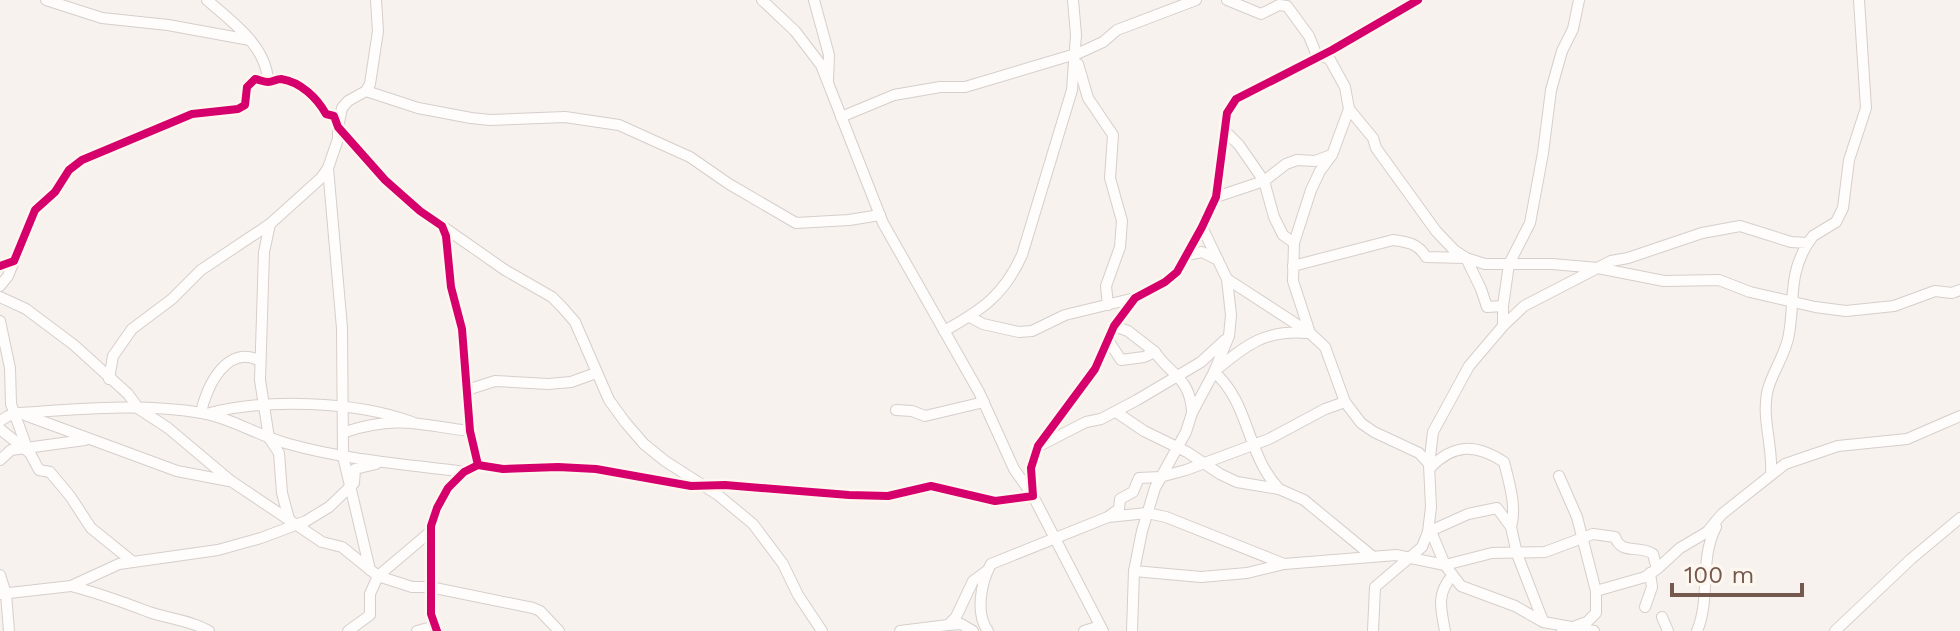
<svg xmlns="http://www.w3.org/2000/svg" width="1960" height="631" font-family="'Work Sans',sans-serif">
  <rect width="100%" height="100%" fill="#f7f2ed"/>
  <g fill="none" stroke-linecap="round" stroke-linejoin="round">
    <g stroke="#d6ceca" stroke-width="12">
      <g id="street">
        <polyline points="46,0 102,18 168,25 250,40"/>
        <path d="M207,0C232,22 267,46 268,82"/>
        <polyline points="762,0 795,31 821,65 883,223 979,392 1014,469 1033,496 1103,631"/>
        <polyline points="814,0 829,55 828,80"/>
        <polyline points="1227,0 1261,14 1279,5 1287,6 1309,36 1317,56 1329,58 1345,87 1349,109 1332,155 1320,171 1311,190 1294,243 1293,281 1310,333"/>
        <polyline points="1078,64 1088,98 1113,135 1110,178 1122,221 1120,247 1106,286 1108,305"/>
        <polyline points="366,91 418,108 471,118 490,120 565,117 619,125 690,157 729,184 796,223 849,220 880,215"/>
        <polyline points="1349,109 1373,138 1376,148 1436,231 1454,250 1466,258 1481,289 1487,307 1503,306"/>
        <polyline points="841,117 894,95 940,87 965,87 1079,53 1103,42 1117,30 1196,0"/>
        <polyline points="1225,131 1239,145 1264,181 1274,217 1283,235 1294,243"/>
        <polyline points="328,168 342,328 343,456 370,570"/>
        <polyline points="1216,197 1264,181 1286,164 1297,160 1315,161 1331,155"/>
        <polyline points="270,224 264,252 260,380 269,438 279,453 282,493 289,519"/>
        <polyline points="442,226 505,270 552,297 562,307 575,322 609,400 625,422 644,444 665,461 718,495 753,524 783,564 798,595 822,631"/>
        <polyline points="1808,243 1813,236 1836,222 1843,208 1849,160 1866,108 1859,0"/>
        <polyline points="1186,255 1202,252 1218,260"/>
        <path d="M0,266L14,261L35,210L55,192L69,170L82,160L192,114L238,109L245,105L247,87L255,79C260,80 264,82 268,82C273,82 276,79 281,79C301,82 317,98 326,114L334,116L338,127L385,180L420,211L442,226L446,236L451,287L462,329L470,431L478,465"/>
        <path d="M1293,266L1393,240C1407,242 1418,243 1426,257L1466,258L1485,264H1552L1598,268L1664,281L1719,280L1750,292L1815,307L1846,311L1894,306L1935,291L1952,293L1960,290"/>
        <polyline points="1227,279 1310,333 1325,347 1345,402 1361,423 1374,432 1419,453 1429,464"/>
        <polyline points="0,286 8,276 14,261"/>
        <polyline points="0,297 26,309 74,345 128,394 139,409 168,428 231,481 322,542 342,547 378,576 412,587 430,587 533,608 540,611 559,631"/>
        <polyline points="970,317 983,324 1019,332 1032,331 1065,315 1135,298"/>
        <polyline points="0,321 10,368 11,404 27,448"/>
        <polyline points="1114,326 1128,331 1155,352"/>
        <path d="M1503,326L1524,306L1611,261L1628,258L1702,233L1740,226L1791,242L1808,243C1788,275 1795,299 1789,334C1786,355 1771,373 1767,393C1762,420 1773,447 1771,474"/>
        <path d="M944,331C982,310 1004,295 1022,255L1072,90L1076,35L1073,0"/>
        <path d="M1108,340L1121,360L1144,357L1155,352C1171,376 1190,377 1192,412"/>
        <path d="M1216,370C1246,345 1266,329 1308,333"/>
        <path d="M1214,372C1250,403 1246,454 1279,489"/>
        <polyline points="109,379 113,356 132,329 172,299 201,270 270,224 321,178 328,168 338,139 338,127 342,108 348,101 366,91 370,84 378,31 376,0"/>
        <polyline points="467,390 495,381 548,384 571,382 596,373"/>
        <polyline points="896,410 912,411 925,416 984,402"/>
        <polyline points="1116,412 1144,431 1187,452 1220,474 1237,482 1279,489 1304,500 1372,556"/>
        <path d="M201,413C206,386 228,343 260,361"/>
        <path d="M206,414C264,398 356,401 412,422"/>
        <polyline points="25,415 177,471 229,481"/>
        <path d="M0,421L8,416L19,413C80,409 142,403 202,413C232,418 260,437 289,444C346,460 405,464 464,472"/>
        <polyline points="0,429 30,453 39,470 50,472 70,496 91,528 133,562"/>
        <path d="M345,432C398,415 419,425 470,431"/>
        <polyline points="1039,446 1086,422 1101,419 1137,400 1201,362 1225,340"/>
        <polyline points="0,460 11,450 85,440"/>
        <path d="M1430,468C1454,443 1476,444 1504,462C1509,482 1517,507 1511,527"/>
        <polyline points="1559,476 1577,517 1596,591"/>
        <polyline points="1109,516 1119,509 1120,499 1133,492 1139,478 1160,477 1186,470 1269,439 1325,409 1345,402"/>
        <polyline points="1428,532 1433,536 1445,565 1461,586 1515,606 1543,622 1594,631"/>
        <polyline points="1428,532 1468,514 1497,508 1511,527 1517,554 1543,621"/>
        <path d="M1134,571L1201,577L1247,573L1284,564L1396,555L1445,565L1492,553L1545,552L1593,534L1615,537C1622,556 1639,544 1653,554L1657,569"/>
        <polyline points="0,575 6,594 9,631"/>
        <path d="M71,586C98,593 123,602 149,612C169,619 190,620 209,631"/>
        <polyline points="0,594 71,586 119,564 218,550 261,538 306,521 329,507 354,483 355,469 376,464"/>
        <polyline points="1645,607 1652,587 1650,573"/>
        <polyline points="1662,617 1668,631"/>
        <polyline points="948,625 961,624 973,631"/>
        <polyline points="348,631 370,615 370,594 378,576 430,532"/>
        <polyline points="417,631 428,628 435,631"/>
        <polyline points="437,631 431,614 431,526 437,508 448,488 464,472 478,465 503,469 558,467 596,469 691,486 725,485 849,495 888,496 931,486 995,501 1033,496 1031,468 1038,446 1095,369 1114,326 1135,298 1165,282 1177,272 1202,227 1216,197 1227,113 1236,99 1332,50 1418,0"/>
        <polyline points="900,631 948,625 956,617 973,581 988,570"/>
        <path d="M988,631C975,614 981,582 991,564L1108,517L1147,513L1166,517L1284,564"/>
        <polyline points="1084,631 1100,626"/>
        <polyline points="1132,631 1134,571 1142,531 1155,488 1186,432 1192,413 1214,372 1229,336 1231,315 1227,279 1202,227"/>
        <polyline points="1373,631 1375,587 1422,547 1428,532 1431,507 1429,465 1433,432 1469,366 1503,326 1503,306 1509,264 1530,223 1543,153 1551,90 1562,51 1573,29 1579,0"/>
        <path d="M1445,631C1441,609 1436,594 1452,576"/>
        <polyline points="1562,631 1587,622 1596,613 1596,591 1645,577 1657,569 1680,548 1707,532 1722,514 1785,464 1838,446 1907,439 1960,416"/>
        <path d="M1697,631C1711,598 1699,559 1716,527"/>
        <polyline points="1835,631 1911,559 1960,518"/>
      </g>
    </g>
    <use href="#street" stroke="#fefdfc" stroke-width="10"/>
    <g stroke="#fef7f0" stroke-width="13">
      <g id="cycleway">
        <path d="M0,266L14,261L35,210L55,192L69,170L82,160L192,114L238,109L245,105L247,87L255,79C260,80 264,82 268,82C273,82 276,79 281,79C301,82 317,98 326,114L334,116L338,127L385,180L420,211L442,226L446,236L451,287L462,329L470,431L478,465"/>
        <polyline points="437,631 431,614 431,526 437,508 448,488 464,472 478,465 503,469 558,467 596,469 691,486 725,485 849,495 888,496 931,486 995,501 1033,496 1031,468 1038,446 1095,369 1114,326 1135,298 1165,282 1177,272 1202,227 1216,197 1227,113 1236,99 1332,50 1418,0"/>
      </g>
    </g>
    <use href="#cycleway" stroke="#d6006c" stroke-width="8"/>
  </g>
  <path d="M1672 583v12h130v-12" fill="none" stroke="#75594e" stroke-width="4"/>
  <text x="1684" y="583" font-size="24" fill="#75594e" stroke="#fef7f0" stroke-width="6" paint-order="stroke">100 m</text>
</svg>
